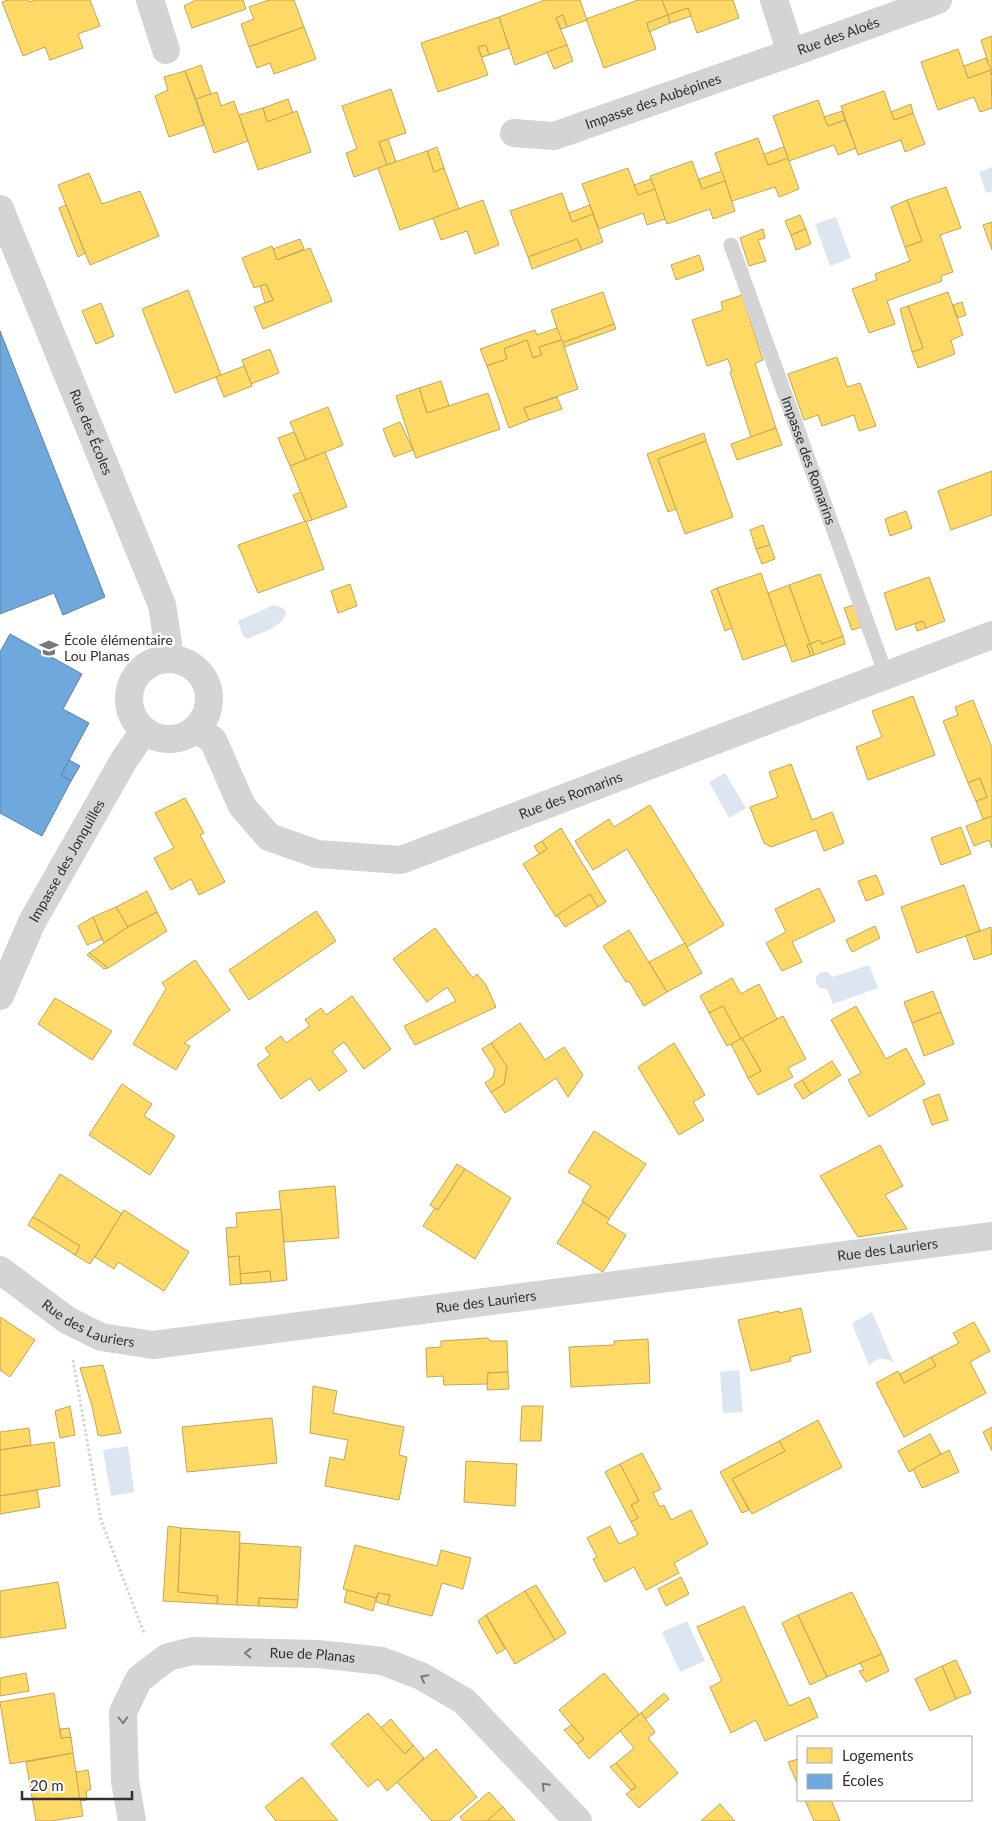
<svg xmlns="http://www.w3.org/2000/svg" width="992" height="1821" font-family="Lato,sans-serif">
  <rect width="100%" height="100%" fill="#fff"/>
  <g fill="#dce5f0">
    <polygon points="992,167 992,191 986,193 979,172"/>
    <polygon points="836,217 851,258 830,266 815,224"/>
    <path d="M274,605L283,608L286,613C282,628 260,633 247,639L243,636L238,621Z"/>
    <polygon points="725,773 746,808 729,818 709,782"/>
    <polygon points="869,965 878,988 833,1004 827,989 820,988 816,983 816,977 821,972 828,972 833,977"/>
    <path d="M872,1312L894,1363C885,1357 876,1357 869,1366L852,1323Z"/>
    <polygon points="739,1370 743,1412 723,1413 720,1372"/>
    <polygon points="128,1446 134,1492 111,1496 103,1450"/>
    <polygon points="687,1621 705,1661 680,1672 662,1632"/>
  </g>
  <g fill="#ffd966" stroke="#c1a656">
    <polygon points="8,0 28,0 29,2 35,0 90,0 100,26 78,34 83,48 50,60 45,47 23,56 2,2"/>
    <polygon points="196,0 243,0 246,9 192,28 184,6"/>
    <polygon points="269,0 294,0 304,27 249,47 241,24 254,19 249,7"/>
    <polygon points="545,0 580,0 587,20 567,27 563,15 556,18 567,45 515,65 499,17"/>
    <polygon points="638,0 662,0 668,15 647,23 656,49 604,68 586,19"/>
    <polygon points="662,0 733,0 739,18 697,33 688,8 668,15"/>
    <polygon points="688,8 691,16 670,23 668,15"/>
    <polygon points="563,15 567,27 561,29 556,18"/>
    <polygon points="668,15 670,23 649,32 647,23"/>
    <polygon points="499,17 509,48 489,55 486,45 478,47 488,75 438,92 421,43"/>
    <polygon points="304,27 316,59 274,74 270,63 257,68 249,47"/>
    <polygon points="992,36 992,75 981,40"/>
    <polygon points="486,45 489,55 482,57 478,47"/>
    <polygon points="567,45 573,61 554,69 547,52"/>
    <polygon points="958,49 968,78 991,70 992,108 980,112 974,97 938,110 921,62"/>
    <polygon points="986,58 991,70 968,78 964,66"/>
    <polygon points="201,65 211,94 196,99 185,71"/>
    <polygon points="185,71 204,125 169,137 155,96 168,90 164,77"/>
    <polygon points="391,89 406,133 379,142 387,165 354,177 346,153 357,149 342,106"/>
    <polygon points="884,91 894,120 913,113 925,144 905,152 901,140 858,155 841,106"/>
    <polygon points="217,92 221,106 234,101 248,141 214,153 196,99"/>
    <polygon points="288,99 293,113 267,122 263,108"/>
    <polygon points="818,100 828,126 845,120 856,148 838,155 834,145 789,161 773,116"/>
    <polygon points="911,104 913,113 894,120 891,112"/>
    <polygon points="263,108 267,122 297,111 311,152 258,170 239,115"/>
    <polygon points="842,111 845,120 828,126 824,117"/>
    <polygon points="758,138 768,165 788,158 799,189 779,197 775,187 732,201 715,153"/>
    <polygon points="388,139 396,162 387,165 379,142"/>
    <polygon points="437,147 444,168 434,172 427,151"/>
    <polygon points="784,147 788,158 768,165 764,154"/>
    <polygon points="427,151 434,172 444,168 459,209 400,230 378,168"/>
    <polygon points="692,161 702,189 725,181 735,211 713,219 710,209 667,224 650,176"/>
    <polygon points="628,168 638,195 655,189 665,219 647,225 643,213 599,229 582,184"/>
    <polygon points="722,171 725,181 702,189 699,179"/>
    <polygon points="89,173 102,204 140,191 159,236 90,265 58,185"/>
    <polygon points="651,179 655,189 638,195 634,185"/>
    <polygon points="946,187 961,228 940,235 953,272 941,276 942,281 887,301 895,324 869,333 852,289 877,280 875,274 910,261 905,247 922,241 907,200"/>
    <polygon points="562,193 572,222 593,214 603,242 582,250 577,239 528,257 510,211"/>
    <polygon points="483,200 499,245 475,254 467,231 441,240 433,218"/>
    <polygon points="907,200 922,241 905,247 891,207"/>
    <polygon points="66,205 85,253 78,257 59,208"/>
    <polygon points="590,205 593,214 572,222 569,213"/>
    <polygon points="800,215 806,229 791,235 785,221"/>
    <polygon points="992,222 992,250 983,225"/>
    <polygon points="763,229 765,238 758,240 766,261 749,266 740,238"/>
    <polygon points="806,229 811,244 796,250 791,235"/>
    <polygon points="300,239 304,249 277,260 273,249"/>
    <polygon points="577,239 582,250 532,269 528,257"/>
    <polygon points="272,246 277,260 310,248 332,301 263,329 254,307 273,300 266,284 254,288 242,258"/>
    <polygon points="699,255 704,270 676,280 671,265"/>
    <polygon points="266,284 273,300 265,303 260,286"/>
    <polygon points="188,290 221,375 175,393 142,309"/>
    <polygon points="603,292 614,324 562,343 551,310"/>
    <polygon points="948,292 963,335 951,340 955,354 918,368 912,352 923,348 908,306"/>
    <polygon points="742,295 763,360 755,363 776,428 751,437 730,372 732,371 728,359 707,366 692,320 723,310 721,302"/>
    <polygon points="962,302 966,315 958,318 953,305"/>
    <polygon points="101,303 114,336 96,344 82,311"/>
    <polygon points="908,306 923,348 912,352 900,309"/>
    <polygon points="614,324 616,329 564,347 562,343"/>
    <polygon points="557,328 562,340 539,347 542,355 533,358 527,340 504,349 507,359 487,366 480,349 535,330 537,335"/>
    <polygon points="527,340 533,358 542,355 539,347 562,340 578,389 524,408 529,420 509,428 487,366 507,359 504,349"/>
    <polygon points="270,349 279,373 251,384 242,360"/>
    <polygon points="837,357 847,387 860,383 876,426 859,431 854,415 822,426 818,415 804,420 788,374"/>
    <polygon points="244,366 252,386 224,397 216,377"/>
    <polygon points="441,381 449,406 427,413 419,388"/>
    <polygon points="419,388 427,413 488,393 500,429 416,458 396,396"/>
    <polygon points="557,397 562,409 529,420 524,408"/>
    <polygon points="328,407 343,445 306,460 290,422"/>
    <polygon points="400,422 413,450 394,457 383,429"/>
    <polygon points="776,428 782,445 737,460 731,444"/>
    <polygon points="294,432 306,460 290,466 278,438"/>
    <polygon points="704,433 706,441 658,459 676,509 668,512 647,454"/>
    <polygon points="706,441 733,517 685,534 658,459"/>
    <polygon points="325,452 347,507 312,520 290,466"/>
    <polygon points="992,471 992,515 951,530 938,491"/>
    <polygon points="301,492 312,520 305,522 293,495"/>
    <polygon points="906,511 912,528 890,536 885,519"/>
    <polygon points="306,521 324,569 258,593 238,545"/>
    <polygon points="763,525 770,545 756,549 750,530"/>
    <polygon points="770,545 775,559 762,564 756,549"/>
    <polygon points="761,573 786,645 743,660 717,588"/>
    <polygon points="820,574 843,636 822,644 820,640 810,644 789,585"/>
    <polygon points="929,577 945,621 926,628 923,621 896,630 884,593"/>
    <polygon points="350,584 357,606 338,613 331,591"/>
    <polygon points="789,585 810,644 807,645 811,656 792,662 768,593"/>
    <polygon points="717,588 732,628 725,631 711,591"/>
    <polygon points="854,605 861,627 852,630 844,608"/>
    <polygon points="923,621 926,628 917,631 915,624"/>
    <polygon points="843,636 845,644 814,655 810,644 820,640 822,644"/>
    <polygon points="810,644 814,655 811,656 807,645"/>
    <polygon points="913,696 935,755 868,780 856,747 882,737 872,711"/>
    <polygon points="973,700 992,748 992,816 983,819 976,801 987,797 980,778 968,783 943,721 958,715 955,707"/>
    <polygon points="791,764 812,820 832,812 844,843 824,851 816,830 771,847 764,843 750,807 778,797 769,772"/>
    <polygon points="980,778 987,797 976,801 968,783"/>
    <polygon points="185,798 204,833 200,835 225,882 199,895 191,879 171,890 154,858 174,848 155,813"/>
    <polygon points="650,805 724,925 687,947 627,849 593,870 575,841 609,819 614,827"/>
    <polygon points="992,816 992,848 989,840 974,846 966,826"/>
    <polygon points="961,827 971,854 941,865 931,838"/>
    <polygon points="561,828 606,902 598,907 590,894 556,917 523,864 547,849 542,841"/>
    <polygon points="542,841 547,849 539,854 534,846"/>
    <polygon points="876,875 884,894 866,901 858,881"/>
    <polygon points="964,885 980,931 917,953 901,907"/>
    <polygon points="819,888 835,921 792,942 802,962 782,971 766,943 786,932 775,909"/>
    <polygon points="147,891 157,912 128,927 116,907"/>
    <polygon points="590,894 598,907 565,927 557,915"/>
    <polygon points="116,907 128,927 104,943 93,917"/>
    <polygon points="316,911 336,941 249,1000 229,970"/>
    <polygon points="157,912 167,931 108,968 89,953 128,927"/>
    <polygon points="93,917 102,939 87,945 78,926"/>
    <polygon points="875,926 880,938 852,952 846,940"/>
    <polygon points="991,927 992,954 974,960 966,936"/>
    <polygon points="435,928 473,978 477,974 486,985 496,1007 415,1045 404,1026 456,1001 447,987 427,1002 393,959"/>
    <polygon points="629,930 667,992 644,1006 629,981 626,982 603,946"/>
    <polygon points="685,943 702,973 667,992 649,962"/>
    <polygon points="89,953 108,968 104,969 87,955"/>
    <polygon points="195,960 230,1010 184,1043 190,1046 176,1070 133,1044 166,989 162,983"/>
    <polygon points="732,978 741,994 759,984 777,1019 741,1039 723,1006 709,1013 700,996"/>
    <polygon points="933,991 941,1012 912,1023 904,1002"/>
    <polygon points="352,996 391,1049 364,1069 344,1042 332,1051 347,1071 319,1091 310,1078 281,1099 257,1065 270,1055 265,1048 281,1036 286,1043 310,1026 305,1020 321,1008 326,1015"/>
    <polygon points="55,998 112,1031 92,1060 38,1024"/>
    <polygon points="723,1006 741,1039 727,1046 709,1013"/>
    <polygon points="856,1006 886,1059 906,1048 925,1084 869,1117 848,1080 861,1073 831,1020"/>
    <polygon points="941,1012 954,1044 924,1056 912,1023"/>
    <polygon points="783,1016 806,1059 788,1068 793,1077 758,1095 748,1078 761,1071 742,1038"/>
    <polygon points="520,1023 545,1060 564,1047 583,1075 568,1097 556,1078 505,1113 491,1092 504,1084 507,1067 491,1043"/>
    <polygon points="742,1038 761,1071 748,1078 731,1044"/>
    <polygon points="491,1043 507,1067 504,1084 491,1092 485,1083 493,1077 495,1069 482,1049"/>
    <polygon points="674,1043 705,1095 693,1102 704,1120 679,1135 638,1067"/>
    <polygon points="832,1061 841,1075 811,1094 802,1080"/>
    <polygon points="802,1080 811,1094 803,1099 794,1085"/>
    <polygon points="122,1084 152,1104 144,1116 175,1136 150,1175 89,1135"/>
    <polygon points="939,1094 948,1120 932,1125 923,1100"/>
    <polygon points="594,1131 646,1164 609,1219 582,1201 591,1186 568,1172"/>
    <polygon points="880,1145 903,1186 885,1195 907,1229 858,1237 820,1176"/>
    <polygon points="457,1164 465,1169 438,1210 430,1205"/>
    <polygon points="465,1169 511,1198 475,1259 423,1226 435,1208 438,1210"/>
    <polygon points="60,1174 122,1214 90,1264 75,1255 80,1246 33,1217"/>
    <polygon points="335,1186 339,1238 284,1242 279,1191"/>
    <polygon points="583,1202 609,1219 607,1223 626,1235 603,1272 557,1243"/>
    <polygon points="281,1209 287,1280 271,1282 270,1271 240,1274 239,1256 228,1257 226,1228 237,1227 236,1213"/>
    <polygon points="124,1210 189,1252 164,1291 118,1262 114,1269 95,1257"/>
    <polygon points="33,1217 80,1246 75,1255 28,1225"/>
    <polygon points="239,1256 241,1284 230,1285 228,1257"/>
    <polygon points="270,1271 271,1282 241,1284 240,1274"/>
    <polygon points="801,1308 811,1352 790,1357 791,1361 751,1371 738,1320 779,1311 779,1313"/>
    <polygon points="0,1317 35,1340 10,1377 0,1370"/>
    <polygon points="974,1322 990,1351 970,1362 986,1393 904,1437 876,1383 898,1371 904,1383 936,1366 931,1357 959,1343 953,1333"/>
    <polygon points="488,1338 490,1341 507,1341 508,1372 488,1373 488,1384 444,1385 443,1376 427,1377 426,1348 441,1347 441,1341"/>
    <polygon points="648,1339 650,1383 571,1387 569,1347 614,1345 614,1341"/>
    <polygon points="931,1357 936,1366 904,1383 900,1374"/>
    <polygon points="103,1365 121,1433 101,1436 98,1435 92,1406 80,1368"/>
    <polygon points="508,1372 509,1389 487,1390 488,1373"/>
    <polygon points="313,1386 337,1391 333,1413 404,1427 399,1455 407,1457 399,1500 325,1486 330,1457 344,1460 348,1440 310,1433"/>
    <polygon points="70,1406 75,1435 60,1438 55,1411"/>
    <polygon points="522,1406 543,1406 541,1441 520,1441"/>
    <polygon points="272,1418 277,1463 187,1472 182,1427"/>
    <polygon points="818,1420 842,1467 752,1514 732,1479 785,1451 779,1441"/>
    <polygon points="992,1427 992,1451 983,1432"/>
    <polygon points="29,1428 31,1445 0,1450 0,1432"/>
    <polygon points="930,1434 941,1454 909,1472 898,1451"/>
    <polygon points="779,1441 785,1451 732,1479 749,1510 742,1513 720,1472"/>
    <polygon points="54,1442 60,1486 0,1496 0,1450"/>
    <polygon points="949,1450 959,1472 922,1488 913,1469"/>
    <polygon points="642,1453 661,1489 653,1493 660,1507 664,1505 671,1520 691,1510 708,1544 674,1563 679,1573 646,1590 634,1567 605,1582 593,1559 597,1557 587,1538 610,1526 619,1544 638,1535 631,1522 638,1518 631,1505 639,1501 620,1464"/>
    <polygon points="466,1461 517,1464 515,1506 464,1502"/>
    <polygon points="620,1464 639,1501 631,1505 638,1518 631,1522 605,1472"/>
    <polygon points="37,1490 40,1507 0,1514 0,1496"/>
    <polygon points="168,1526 181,1528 178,1592 218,1596 217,1604 163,1601"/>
    <polygon points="181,1528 240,1532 237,1605 217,1604 218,1596 178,1592"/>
    <polygon points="240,1543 301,1547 298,1600 259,1598 259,1606 237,1605"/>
    <polygon points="355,1545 437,1566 441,1550 471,1558 463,1589 442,1583 432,1616 387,1605 390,1595 378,1593 376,1598 343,1589"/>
    <polygon points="681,1577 689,1594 666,1606 658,1589"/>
    <polygon points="58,1582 66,1628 0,1638 0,1591"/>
    <polygon points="536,1585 566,1633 555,1640 525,1591"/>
    <polygon points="347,1590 376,1598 373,1611 344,1602"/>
    <polygon points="525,1591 555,1640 515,1664 486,1615"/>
    <polygon points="852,1592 882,1654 827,1677 798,1615"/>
    <polygon points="378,1593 390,1595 387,1605 376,1602"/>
    <polygon points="259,1598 298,1600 297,1608 259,1606"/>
    <polygon points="744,1606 789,1706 809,1697 818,1717 765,1741 756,1720 731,1733 710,1687 722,1681 697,1627"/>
    <polygon points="486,1615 505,1649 497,1654 478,1621"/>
    <polygon points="798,1615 827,1677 810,1685 782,1623"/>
    <polygon points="882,1654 889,1671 866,1682 859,1671 864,1670 860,1663"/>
    <polygon points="956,1660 971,1693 956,1699 942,1666"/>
    <polygon points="942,1666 956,1699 930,1711 915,1679"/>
    <polygon points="26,1673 29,1691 0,1696 0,1678"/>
    <polygon points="604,1673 639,1714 589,1759 577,1744 584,1739 559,1710"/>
    <polygon points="54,1693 61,1738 71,1737 73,1753 10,1764 0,1702"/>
    <polygon points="664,1693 669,1699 646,1719 641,1713"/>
    <polygon points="368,1713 405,1754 413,1745 424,1758 387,1791 378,1779 368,1787 331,1744"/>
    <polygon points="641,1713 655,1732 648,1738 678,1773 639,1808 626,1794 636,1787 616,1763 634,1748 620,1731"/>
    <polygon points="391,1719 413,1745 405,1754 381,1728"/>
    <polygon points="572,1725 584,1739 577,1744 564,1730"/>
    <polygon points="69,1728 71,1737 61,1738 60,1729"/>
    <polygon points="436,1749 477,1797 449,1821 432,1821 397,1782"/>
    <polygon points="73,1753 83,1816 51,1821 36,1821 26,1762"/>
    <polygon points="798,1759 798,1785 788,1762"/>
    <polygon points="616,1763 636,1787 631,1790 610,1767"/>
    <polygon points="88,1770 91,1789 86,1791 87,1800 80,1801 76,1772"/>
    <polygon points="302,1777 338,1821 276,1821 265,1807"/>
    <polygon points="489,1792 503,1807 487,1821 463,1821 460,1817"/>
    <polygon points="805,1800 831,1800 840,1821 814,1821"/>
    <polygon points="720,1804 735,1821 701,1821"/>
    <polygon points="503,1807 515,1821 487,1821"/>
  </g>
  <g fill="#6fa8dc" stroke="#5c84a8">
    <polygon points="0,331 105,597 63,615 54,593 0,614"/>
    <polygon points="10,634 82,674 63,709 89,723 61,775 71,781 42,836 0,813 0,652"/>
    <polygon points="69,760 80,766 71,781 61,775"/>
  </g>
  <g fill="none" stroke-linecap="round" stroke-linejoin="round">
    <polyline stroke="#d4d4d4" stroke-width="3" stroke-dasharray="2.5 2.5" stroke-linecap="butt" points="73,1360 101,1520 144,1633"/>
    <path stroke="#d4d4d4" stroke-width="15" id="s1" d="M731,245L886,675"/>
    <g stroke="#d4d4d4" stroke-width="28">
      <polyline points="150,0 166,50"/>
      <path id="s2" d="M774,0L791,53L938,0"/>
      <path id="s3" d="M514,133L554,136L791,53"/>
      <path id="s4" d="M0,209L162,605L168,644V659"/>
      <circle cx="169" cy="699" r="40"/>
      <path id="s5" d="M196,729L213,740L242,806L269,837L317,854L401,860L992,635"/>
      <path id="s6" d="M0,996L32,922L124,760L144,731"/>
      <path id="s7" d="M0,1270L67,1320L101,1337L153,1345L992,1236"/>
      <path id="s8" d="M132,1821L125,1781L123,1712L139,1679L168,1657L193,1651L318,1654L382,1661L421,1676L464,1701L578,1821"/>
    </g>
  </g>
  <defs><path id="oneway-chevron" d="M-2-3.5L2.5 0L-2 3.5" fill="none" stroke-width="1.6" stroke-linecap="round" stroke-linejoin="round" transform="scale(1.25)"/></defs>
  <g stroke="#7a7a7a">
    <use href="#oneway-chevron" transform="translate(248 1653) rotate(-179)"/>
    <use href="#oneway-chevron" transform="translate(424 1678) rotate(-152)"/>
    <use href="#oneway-chevron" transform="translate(123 1720) rotate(89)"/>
    <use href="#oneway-chevron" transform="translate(545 1786) rotate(-134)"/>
  </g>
  <defs>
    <g id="school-bare" transform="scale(1.5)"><path d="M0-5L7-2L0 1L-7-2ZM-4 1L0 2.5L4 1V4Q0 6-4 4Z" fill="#787878" stroke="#fff" stroke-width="2.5" paint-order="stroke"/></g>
  </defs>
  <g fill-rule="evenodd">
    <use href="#school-bare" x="49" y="648"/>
  </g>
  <g text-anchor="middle" stroke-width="5" stroke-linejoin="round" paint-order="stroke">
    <g font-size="14" fill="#303030" stroke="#fff">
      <text dy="5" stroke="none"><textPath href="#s2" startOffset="106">Rue des Aloés</textPath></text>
      <text dy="5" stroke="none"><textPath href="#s3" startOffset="145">Impasse des Aubépines</textPath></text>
      <text dy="5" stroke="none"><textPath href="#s4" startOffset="241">Rue des Écoles</textPath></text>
      <text dy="5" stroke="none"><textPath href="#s1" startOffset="229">Impasse des Romarins</textPath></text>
      <text dy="5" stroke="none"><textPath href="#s5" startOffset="450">Rue des Romarins</textPath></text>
      <text dy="5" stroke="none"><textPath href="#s6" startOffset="151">Impasse des Jonquilles</textPath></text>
      <text dy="5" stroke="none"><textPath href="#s7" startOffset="915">Rue des Lauriers</textPath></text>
      <text dy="5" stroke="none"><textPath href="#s7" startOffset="510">Rue des Lauriers</textPath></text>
      <text dy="5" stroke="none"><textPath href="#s7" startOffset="105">Rue des Lauriers</textPath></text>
      <text dy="5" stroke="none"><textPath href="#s8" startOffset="328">Rue de Planas</textPath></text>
    </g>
    <g font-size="14" fill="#303030" stroke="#fff" text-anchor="start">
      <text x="64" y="645">École élémentaire<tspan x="64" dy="16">Lou Planas</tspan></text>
    </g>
  </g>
  <rect x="797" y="1736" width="175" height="65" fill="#ffffff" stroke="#acacac"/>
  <rect x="807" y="1748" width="25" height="15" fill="#ffd966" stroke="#acacac"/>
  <text x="842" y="1761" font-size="15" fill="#303030">Logements</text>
  <rect x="807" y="1774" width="25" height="15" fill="#6fa8dc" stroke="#acacac"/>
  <text x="842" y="1786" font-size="15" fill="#303030">Écoles</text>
  <path d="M22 1791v8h110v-8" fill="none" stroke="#303030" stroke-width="2.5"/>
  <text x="30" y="1791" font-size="15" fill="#303030" stroke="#ffffff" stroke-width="4" paint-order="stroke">20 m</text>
</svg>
